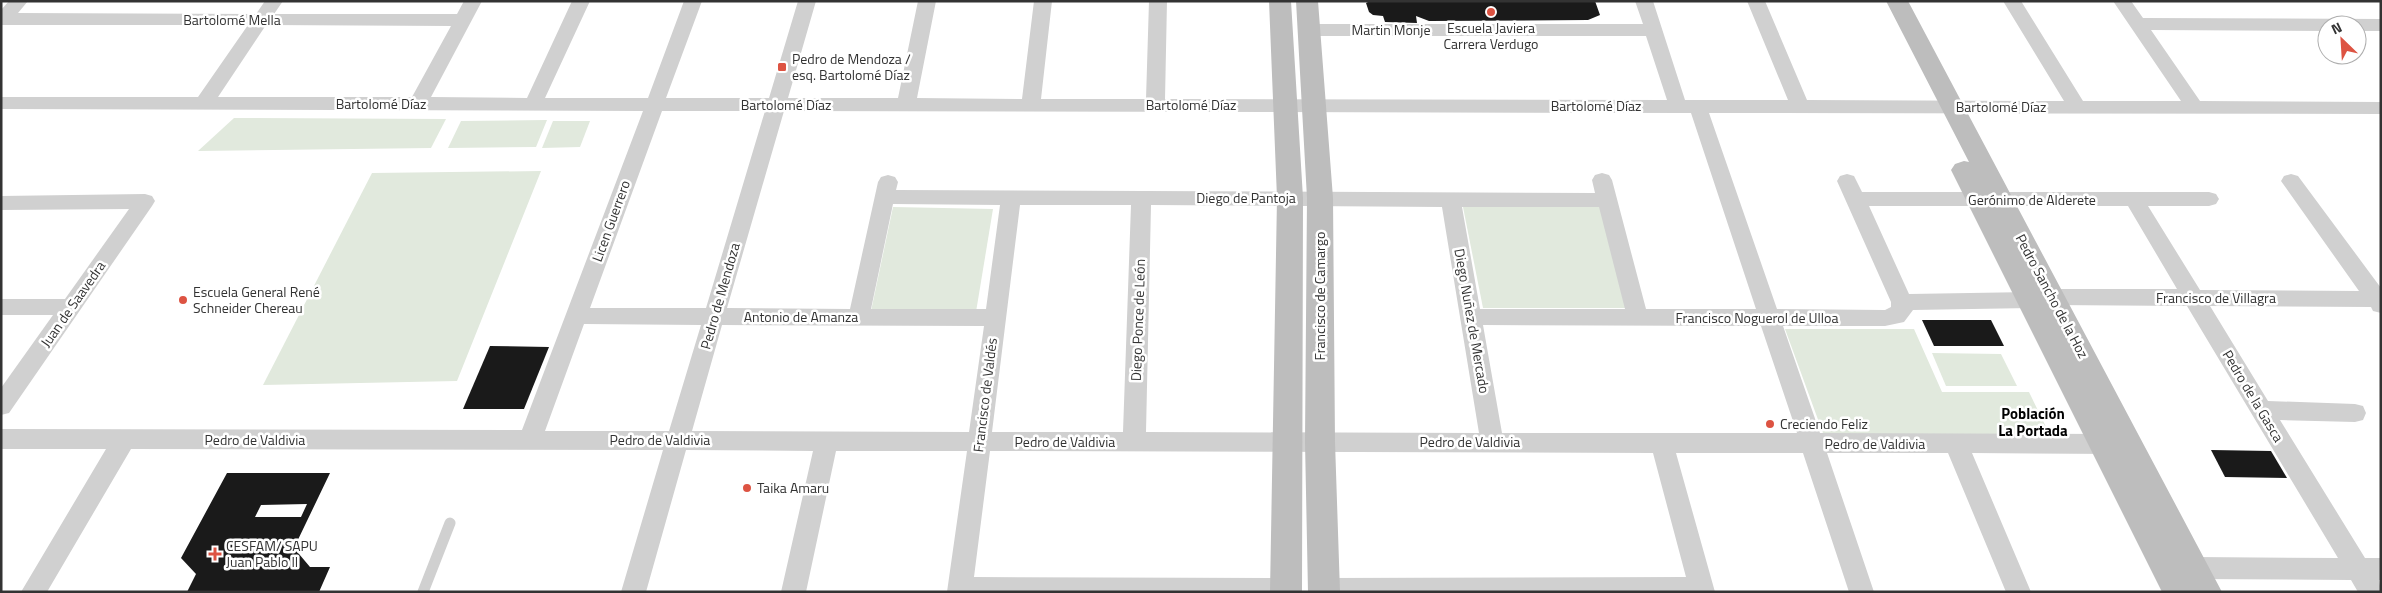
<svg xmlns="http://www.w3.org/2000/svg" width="2382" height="593" font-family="'Titillium Web',sans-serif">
  <rect width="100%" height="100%" fill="#fff"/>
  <g fill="#e1e9dd">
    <polygon points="234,118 446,119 431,148 198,151"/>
    <polygon points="547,120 536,147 448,148 461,121"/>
    <polygon points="553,121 590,121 580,147 542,148"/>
    <polygon points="541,171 457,381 263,385 372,173"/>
    <polygon points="893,207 993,209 976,312 871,311"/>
    <polygon points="1463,207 1601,207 1628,308 1483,308"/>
    <polygon points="1785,329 1914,329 1942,392 2029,392 2050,435 1824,436"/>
    <polygon points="1932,353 2001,354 2017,386 1946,386"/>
  </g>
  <g fill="#1a1a1a" fill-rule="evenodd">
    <polygon points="1370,1 1595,1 1600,15 1588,20 1429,21 1416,16 1417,23 1385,22 1383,16 1373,15 1369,12 1366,3"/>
    <polygon points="1922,320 1991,320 2004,346 1934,346"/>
    <polygon points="490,346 549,347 524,409 463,409"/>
    <polygon points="2211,450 2271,451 2287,478 2225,477"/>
    <path d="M227,473H330L294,548L310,567H330L319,592H187L196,574L181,558ZM307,504L301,517H255L261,505Z"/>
  </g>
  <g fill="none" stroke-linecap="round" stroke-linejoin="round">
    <polyline stroke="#d0d0d0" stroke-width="11" points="423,592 450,523"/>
    <g fill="#d0d0d0" fill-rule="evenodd">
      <path d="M9,1H28L18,13L256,14L265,1H283L274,14H457L464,1H482L431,97L527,98L572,1H590L545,98H648L684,1H702L666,98H769L798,1H816L788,98H898L918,1H936L917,98L1022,99L1034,1H1052L1041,99H1146L1149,1H1167L1165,99L1667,100L1646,36H1309L1303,34L1300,30L1303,26L1309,24H1643L1635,1H1653L1685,100H1788L1747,1H1765L1807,100L2064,101L2003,1H2021L2083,101H2181L2113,1H2131L2143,18L2381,19V31H2357V25H2327V31L2151,30L2200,101L2381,102V114L1709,113L1777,309L1885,310L1891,307V302L1837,181L1840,176L1847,174L1854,176L1862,192H2209L2216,194L2219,199L2216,204L2209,206H2148L2200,290L2359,291L2281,181L2284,176L2291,174L2298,176L2381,288V313L2373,311L2371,307L2210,306L2268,401L2355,404L2363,406L2366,413L2363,420L2355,422L2280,420L2365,558H2381V580H2379L2381,592H2358L2351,580L2194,579L2185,576L2182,568L2185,560L2194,557L2338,558L2187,306L2052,305L2044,303L2041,297L2044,291L2052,289H2177L2128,206H1869L1909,294L2031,292L2039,294L2042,300L2039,306L2031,308L1913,310L1904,322L1885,326H1783L1820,433L2116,434L2124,437L2128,444L2124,451L2116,454L1972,453L2031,592H2006L1948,453H1827L1874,592H1849L1803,453H1676L1715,592H1313L1311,589L1315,581L1324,578L1686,577L1653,453L990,451L974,577L1286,578L1295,581L1299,589L1297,592H947L967,451H836L806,592H781L813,451L686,450L646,592H621L663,450L131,449L47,592H21L106,449H1V429L522,430L643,111L1,109V97H198L248,25H1V10ZM266,25L451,26L412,97H218ZM662,111H765L706,308H590ZM784,111L1691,113L1756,309H1646L1612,180L1609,175L1602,173L1595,175L1592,180L1595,193L896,190L898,182L895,177L888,175L881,177L878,182L850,309L727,308ZM893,204L1000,205L986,309H871ZM1020,205H1131L1123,432H992ZM1151,205L1442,207L1479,433L1146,432ZM1462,207H1599L1625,309H1480ZM584,324L701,325L669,431H545ZM722,325L984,326L969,432L692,431ZM1483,325L1761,326L1797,433H1502Z"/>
      <polygon points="145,194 152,196 155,201 152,206 9,413 1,415 1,388 53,315 1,315 1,299 65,299 129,209 1,210 1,196"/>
    </g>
    <g fill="#bdbdbd" fill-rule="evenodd">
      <polygon points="1269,1 1291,1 1303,198 1302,592 1270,592 1277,198"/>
      <polygon points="1296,1 1318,1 1333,198 1335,442 1340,592 1308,592 1305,442 1307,198"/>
      <polygon points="1886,1 1908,1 2222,592 2162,592 1951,170 1955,164 1964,161 1969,162"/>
    </g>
  </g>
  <g fill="#dd5342" stroke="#fff" stroke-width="2">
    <circle cx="1491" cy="12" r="5"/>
    <rect x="777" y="62" width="10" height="10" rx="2.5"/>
    <circle cx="183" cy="300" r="5"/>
    <circle cx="1770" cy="424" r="5"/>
    <circle cx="747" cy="488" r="5"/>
    <path d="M212.5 546.5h5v5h5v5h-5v5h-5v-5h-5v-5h5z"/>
  </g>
  <g text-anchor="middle" stroke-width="5" stroke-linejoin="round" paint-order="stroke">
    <g font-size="14" fill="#333" stroke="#fff">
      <text x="232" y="25">Bartolomé Mella</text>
      <text x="1391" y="35">Martin Monje</text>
      <text x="381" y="109">Bartolomé Díaz</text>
      <text x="786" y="110">Bartolomé Díaz</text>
      <text x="1191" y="110">Bartolomé Díaz</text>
      <text x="1596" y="111">Bartolomé Díaz</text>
      <text x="2001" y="112">Bartolomé Díaz</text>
      <text x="1246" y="203">Diego de Pantoja</text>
      <text x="2032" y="205">Gerónimo de Alderete</text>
      <text transform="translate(611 221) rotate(-70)" y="5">Licen Guerrero</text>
      <text transform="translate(720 296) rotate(-74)" y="5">Pedro de Mendoza</text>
      <text transform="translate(1320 296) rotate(-90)" y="5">Francisco de Camargo</text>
      <text transform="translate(2052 296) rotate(62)" y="5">Pedro Sancho de la Hoz</text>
      <text x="2216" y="303">Francisco de Villagra</text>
      <text transform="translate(73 304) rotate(-55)" y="5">Juan de Saavedra</text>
      <text x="801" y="322">Antonio de Amanza</text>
      <text x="1757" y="323">Francisco Noguerol de Ulloa</text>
      <text transform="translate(1138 320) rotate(-88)" y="5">Diego Ponce de León</text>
      <text transform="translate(1472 321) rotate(80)" y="5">Diego Nuñez de Mercado</text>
      <text transform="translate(985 395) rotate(-83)" y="5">Francisco de Valdés</text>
      <text transform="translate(2253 396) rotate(59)" y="5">Pedro de la Gasca</text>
      <text x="255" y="445">Pedro de Valdivia</text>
      <text x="660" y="445">Pedro de Valdivia</text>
      <text x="1065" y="447">Pedro de Valdivia</text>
      <text x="1470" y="447">Pedro de Valdivia</text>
      <text x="1875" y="449">Pedro de Valdivia</text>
    </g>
    <g font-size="14" fill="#333" stroke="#fff" text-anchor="start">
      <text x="1491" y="33" text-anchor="middle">Escuela Javiera<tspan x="1491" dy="16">Carrera Verdugo</tspan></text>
      <text x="792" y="64">Pedro de Mendoza /<tspan x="792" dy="16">esq. Bartolomé Díaz</tspan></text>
      <text x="193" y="297">Escuela General René<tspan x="193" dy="16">Schneider Chereau</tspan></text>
      <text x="1780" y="429">Creciendo Feliz</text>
      <text x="757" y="493">Taika Amaru</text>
      <text x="226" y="551">CESFAM/ SAPU<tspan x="226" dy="16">Juan Pablo II</tspan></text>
    </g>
    <g font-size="15" font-weight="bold" fill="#000" stroke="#fff">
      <text x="2033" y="419">Población<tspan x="2033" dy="17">La Portada</tspan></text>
    </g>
  </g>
  <rect width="2382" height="593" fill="none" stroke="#333333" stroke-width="5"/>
  <g transform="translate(2342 40) rotate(335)"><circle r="24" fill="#ffffff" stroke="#adadad"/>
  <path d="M0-4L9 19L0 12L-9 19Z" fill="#dd5342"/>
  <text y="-8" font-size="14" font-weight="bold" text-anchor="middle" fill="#333333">N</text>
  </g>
</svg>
